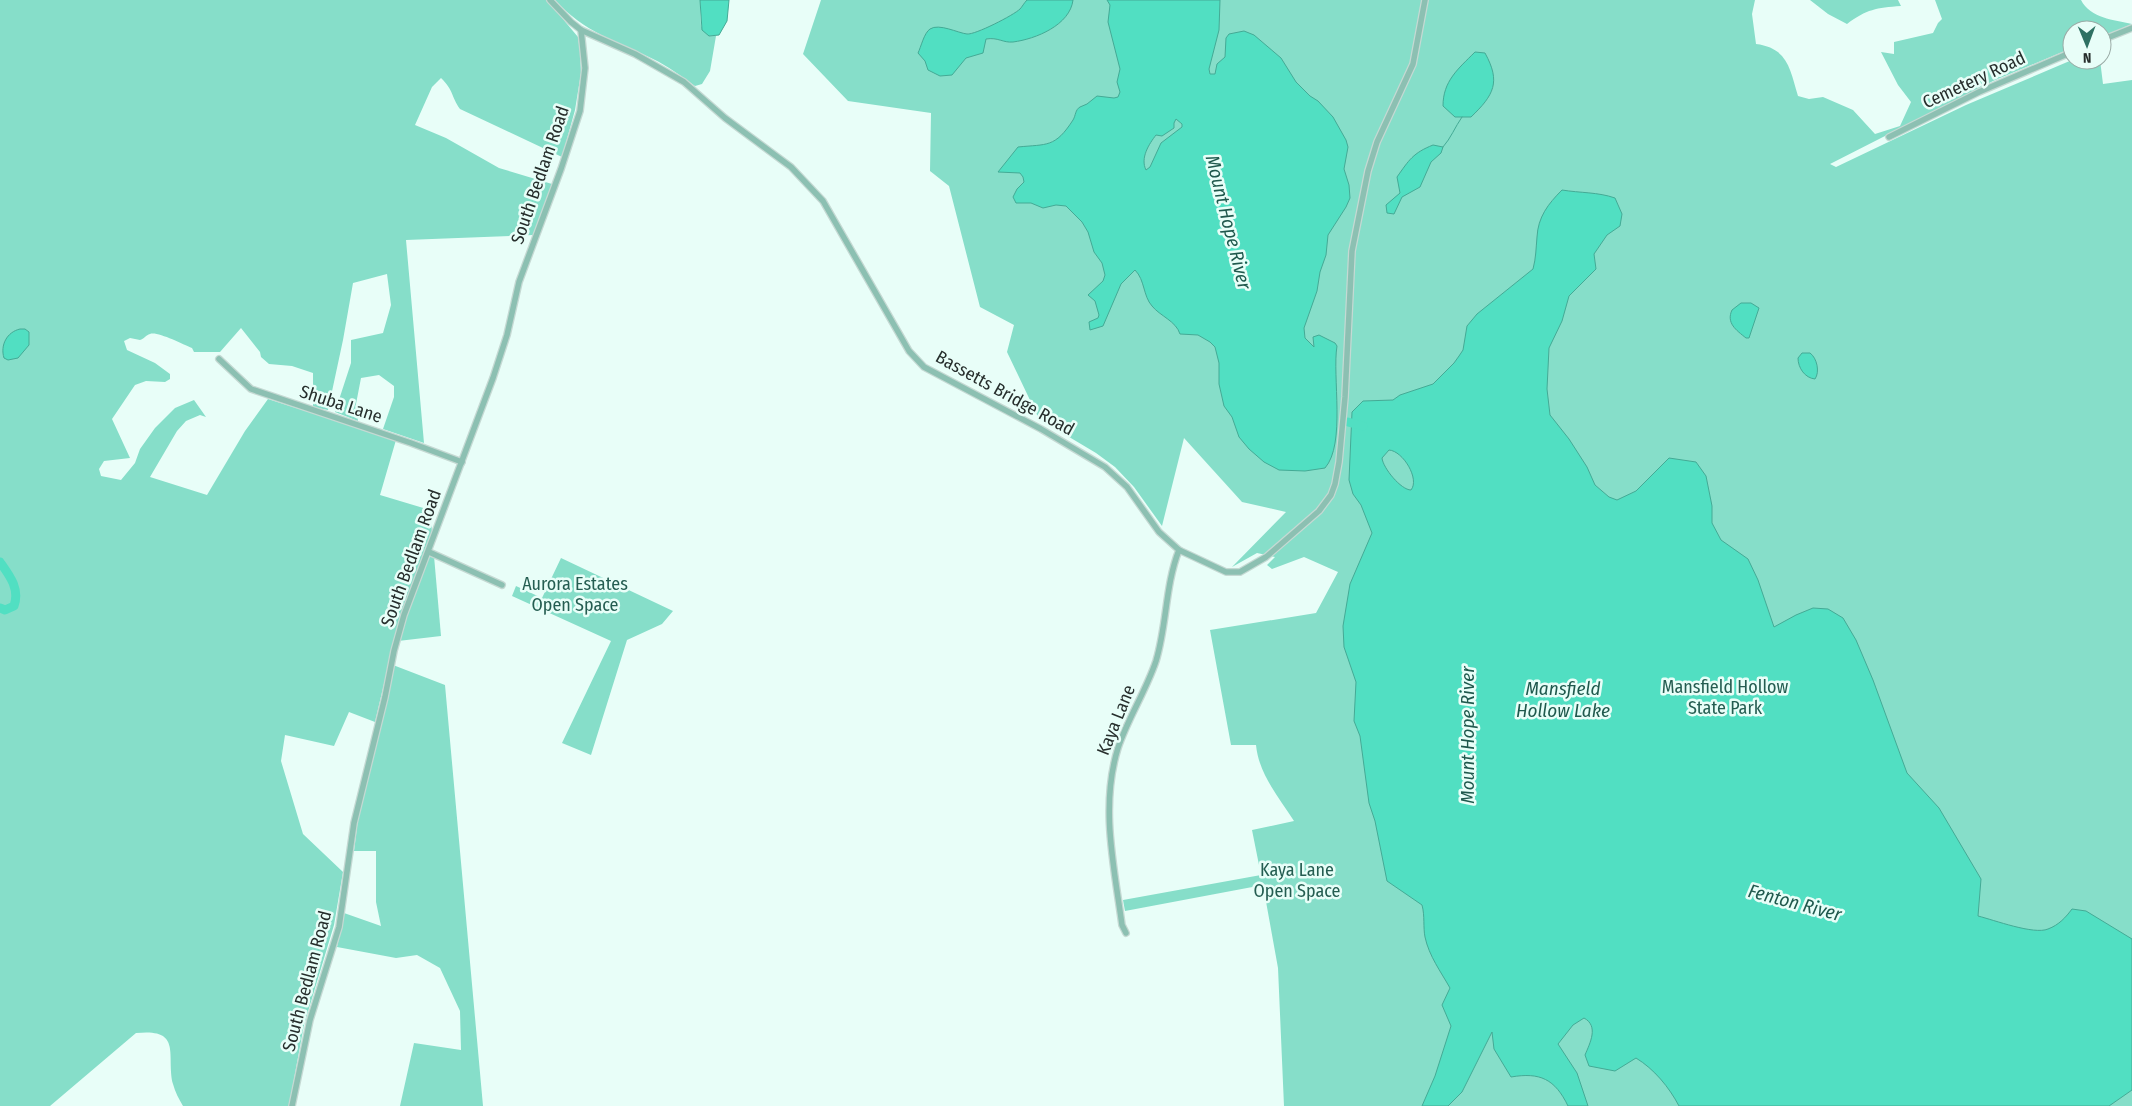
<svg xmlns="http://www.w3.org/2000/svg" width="2132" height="1106" font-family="'Fira Sans Condensed',sans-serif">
  <rect width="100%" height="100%" fill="#e8fef8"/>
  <g fill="#86dec9">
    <path d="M0,0H547L578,37L580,51L581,73L575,110L562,157L460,109C451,96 454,91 441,78L432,87L415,125L446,138L499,168L552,184L533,235L406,240L424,443L383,429L394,397V386L379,375L361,378L356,404L358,421L335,412L351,363V340L383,333L391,305L387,274L353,283L343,340L328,410L313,407V373L292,366L269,364L261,357L260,352L241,328L220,352H194L192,348C182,344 157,331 150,334C146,335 144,339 140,340L130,338L124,341L127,350L155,363L170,374V379L165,382L146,381L135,385L112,419L130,458L104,461L99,469L101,476L121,480L135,463L140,449L155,428L175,408L194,400L206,417L200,415L186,421L177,431L150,477L207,495L245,431L268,399L396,440L380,495L430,510L432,532L400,616L375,722L349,712L334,746L285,735L281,761L303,834L343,872L334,925L304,1025L289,1106H183C179,1099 175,1092 173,1084C166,1055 183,1028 136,1033L50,1106H0Z"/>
    <path d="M555,0H700L701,26L710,36H716L710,71L702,84L695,86C682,77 668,66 653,59C615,40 585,33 555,0Z"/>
    <path d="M821,0H1755L1752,14L1756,44C1788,48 1790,69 1798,96L1809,99L1823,97L1853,110L1875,134L1900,126L1911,102L1898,85L1881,52L1894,54V42L1933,33L1938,23L1942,19L1935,0H2081C2090,18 2114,20 2132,24L2102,37V30H2072V48L1993,81L1830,164L1836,167L1966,105L2072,60H2100L2103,84L2132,80V1106H1284L1278,968L1263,885L1125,911L1123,900L1261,875L1252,830L1294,821C1279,797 1259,775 1256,745H1231L1210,630L1316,613L1338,572L1304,557L1272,569L1267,565L1275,557L1257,553L1232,567L1286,512L1242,502L1184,438L1162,526L1134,487L1115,467L1096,453L1039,419L1007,352L1014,325L980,307L949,186L930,171L931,113L848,101L803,54Z"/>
    <path d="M1810,0H1898L1901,6C1876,8 1867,9 1847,24L1828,14Z"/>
    <polygon points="429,555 434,556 441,636 398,641"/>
    <polygon points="561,558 673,611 662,624 627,640 591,755 562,743 611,641 512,596 516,586 542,598"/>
    <polygon points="393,665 445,685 483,1106 400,1106 414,1043 461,1050 460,1011 440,968 417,955 396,958 337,947 344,913 381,926 376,902 376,851 354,851 358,819"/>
  </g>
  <g fill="#51dfc2" stroke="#44aa95" fill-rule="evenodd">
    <polygon points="700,0 729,0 727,21 719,35 709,36 702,30"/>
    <path d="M1027,0H1073C1070,25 1036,39 1013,42C1003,43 998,37 986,39L983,53L966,58L952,75L940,76L928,70L925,61L918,53C921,47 924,33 930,29C939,23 958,33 967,34C975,35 1014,15 1020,9C1022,7 1024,3 1027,0Z"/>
    <path d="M1107,0H1220L1219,30L1209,69L1210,74H1215L1217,64L1225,57L1226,38L1229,34L1244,31L1254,35L1281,58L1296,82L1310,96L1318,101L1333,117L1346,140L1348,147L1344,169L1349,185L1350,198L1346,207L1328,235L1326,255L1320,272L1317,291L1304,328L1305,338L1314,347L1313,337L1319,335L1335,343L1337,346C1332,376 1346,444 1325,468L1305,471L1279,470L1264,462L1249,449L1239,437L1232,417L1224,406L1219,384V363L1215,347L1210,342L1198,335L1180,334C1176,321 1160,316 1152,306C1143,296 1145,280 1135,270L1121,284L1103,326L1090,330L1089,322L1098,318L1099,315L1095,301L1088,295L1103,281L1105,275L1102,263L1094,252L1088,232L1082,222L1066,206L1056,205L1043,208L1031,203H1016L1013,197L1017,189L1024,182L1023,177L1020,173L998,172L1018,147C1047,144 1055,148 1073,120C1076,115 1075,110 1080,107L1087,104L1097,96L1114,98L1118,97L1120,92L1117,82L1120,69L1108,22L1110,5ZM1176,119L1182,124V127L1161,143L1150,167L1146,170C1140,158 1149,144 1156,135L1162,136L1174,128V123Z"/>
    <path d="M1475,52L1485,53C1501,82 1494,95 1471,117H1455L1443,106C1443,81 1458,69 1475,52Z"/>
    <path d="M1433,145L1443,147L1441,153L1431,162L1420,187L1402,197L1394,214L1387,213L1386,205L1400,193L1397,177C1409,160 1413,153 1433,145Z"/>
    <path d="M1562,190C1580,193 1598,192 1615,198L1622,214L1620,226L1607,235L1594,254L1596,269L1569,296L1562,321L1549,348L1547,389L1550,415L1569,439L1587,467L1595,485L1609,497L1617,500L1636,491L1669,458L1696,462L1706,476L1712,506V523L1721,540L1748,559L1758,580L1774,627L1796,615L1813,608L1828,609L1843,618L1856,640L1873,680L1907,773L1939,808L1981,879L1978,916C1994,920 2034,935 2048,929C2059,925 2066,917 2072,909L2086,911L2132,939V1090L2109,1106H1679C1669,1087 1654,1069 1636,1058L1615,1071L1589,1066L1585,1055C1590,1043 1599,1026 1584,1018L1573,1025L1558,1044L1577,1073L1588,1106H1568C1555,1079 1540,1072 1511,1077L1494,1049L1492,1032L1462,1092L1448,1106H1422L1435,1076L1451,1026L1442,1005L1450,988C1441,972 1429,956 1425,937C1423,927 1425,916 1422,905L1387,881L1375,821L1369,803L1360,736L1354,721L1356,682L1344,647L1343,626L1350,584L1372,533L1361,505L1353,494L1349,480L1352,412L1363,401L1393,400L1400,395L1433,384L1454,363L1459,356L1463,350L1467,326L1477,314L1533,269C1536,258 1536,248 1537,237C1538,217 1548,204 1562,190ZM1389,450C1403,451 1420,479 1411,490C1401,490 1383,468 1382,458Z"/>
    <path d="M1741,303H1751L1759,308L1749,338H1746C1736,330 1726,323 1732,310Z"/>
    <path d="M20,329H25L29,332V345L18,358L8,360L4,358C0,345 7,332 20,329Z"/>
    <path d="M1802,353H1810C1817,358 1820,372 1815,379C1805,378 1798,368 1798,358Z"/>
  </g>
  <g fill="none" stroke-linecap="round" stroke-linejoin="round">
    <path stroke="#44aa95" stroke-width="1" d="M1443,147C1451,138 1455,127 1462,117"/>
    <g stroke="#51dfc2" stroke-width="9">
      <polyline points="1348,422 1363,426"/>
      <path d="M0,562C10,576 20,589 14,606L5,610L0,608"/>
    </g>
    <g stroke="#c5d9d3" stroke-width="8">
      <g id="minor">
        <polyline points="550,0 571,22 581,30 635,54 684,82 725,118 791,167 823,201 909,351 924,367 1041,429 1105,467 1127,487 1159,532 1179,550 1226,572 1240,572 1266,557 1319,511 1331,495 1335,484 1339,462 1345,397 1352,251 1368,171 1377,142 1413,64 1425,0"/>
        <polyline points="2102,40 2132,28"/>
        <polyline points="1889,137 1979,92 2072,52"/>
        <polyline points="219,359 251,389 411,443 462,462"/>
        <polyline points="429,552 502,585"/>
        <path d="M1126,933L1122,925C1114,866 1100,806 1118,748C1128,718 1146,691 1156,661C1167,625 1165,586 1179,550"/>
        <polyline points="292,1106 310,1020 339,927 354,823 385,697 394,651 404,615 493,378 507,335 519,282 561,169 580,111 585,68 581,30"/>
      </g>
    </g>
    <use href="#minor" stroke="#8cc0b2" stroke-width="5.5"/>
  </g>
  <g text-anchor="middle" stroke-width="5" stroke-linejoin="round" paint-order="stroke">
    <g font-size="18" fill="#262e2c" stroke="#e8fef8">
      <text transform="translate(1974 80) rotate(-25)" y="6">Cemetery Road</text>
      <text transform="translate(540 175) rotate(-71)" y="6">South Bedlam Road</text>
      <text transform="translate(1005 393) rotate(29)" y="6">Bassetts Bridge Road</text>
      <text transform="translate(341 404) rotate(18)" y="6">Shuba Lane</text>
      <text transform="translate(411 558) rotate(-70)" y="6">South Bedlam Road</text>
      <text transform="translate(1116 720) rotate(-68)" y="6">Kaya Lane</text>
      <text transform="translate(307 981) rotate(-75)" y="6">South Bedlam Road</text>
    </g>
    <g font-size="18" fill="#245d51" stroke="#e8fef8">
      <text x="575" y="590">Aurora Estates<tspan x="575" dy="21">Open Space</tspan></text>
      <text x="1725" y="693">Mansfield Hollow<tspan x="1725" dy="21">State Park</tspan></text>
      <text x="1297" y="876">Kaya Lane<tspan x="1297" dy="21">Open Space</tspan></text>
    </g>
    <g font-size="19" font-style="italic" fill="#1f594d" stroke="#e8fef8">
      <text transform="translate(1229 222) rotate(76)" y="7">Mount Hope River</text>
      <text x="1563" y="695">Mansfield<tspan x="1563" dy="22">Hollow Lake</tspan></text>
      <text transform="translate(1467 735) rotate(-90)" y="7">Mount Hope River</text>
      <text transform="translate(1795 902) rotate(15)" y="7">Fenton River</text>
    </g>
  </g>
  <g transform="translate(2087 45) rotate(179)"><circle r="24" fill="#e8fef8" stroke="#9aaba6"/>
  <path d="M0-4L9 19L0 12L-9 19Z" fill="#2e7163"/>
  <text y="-8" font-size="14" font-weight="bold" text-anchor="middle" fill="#262e2c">N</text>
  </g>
</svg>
